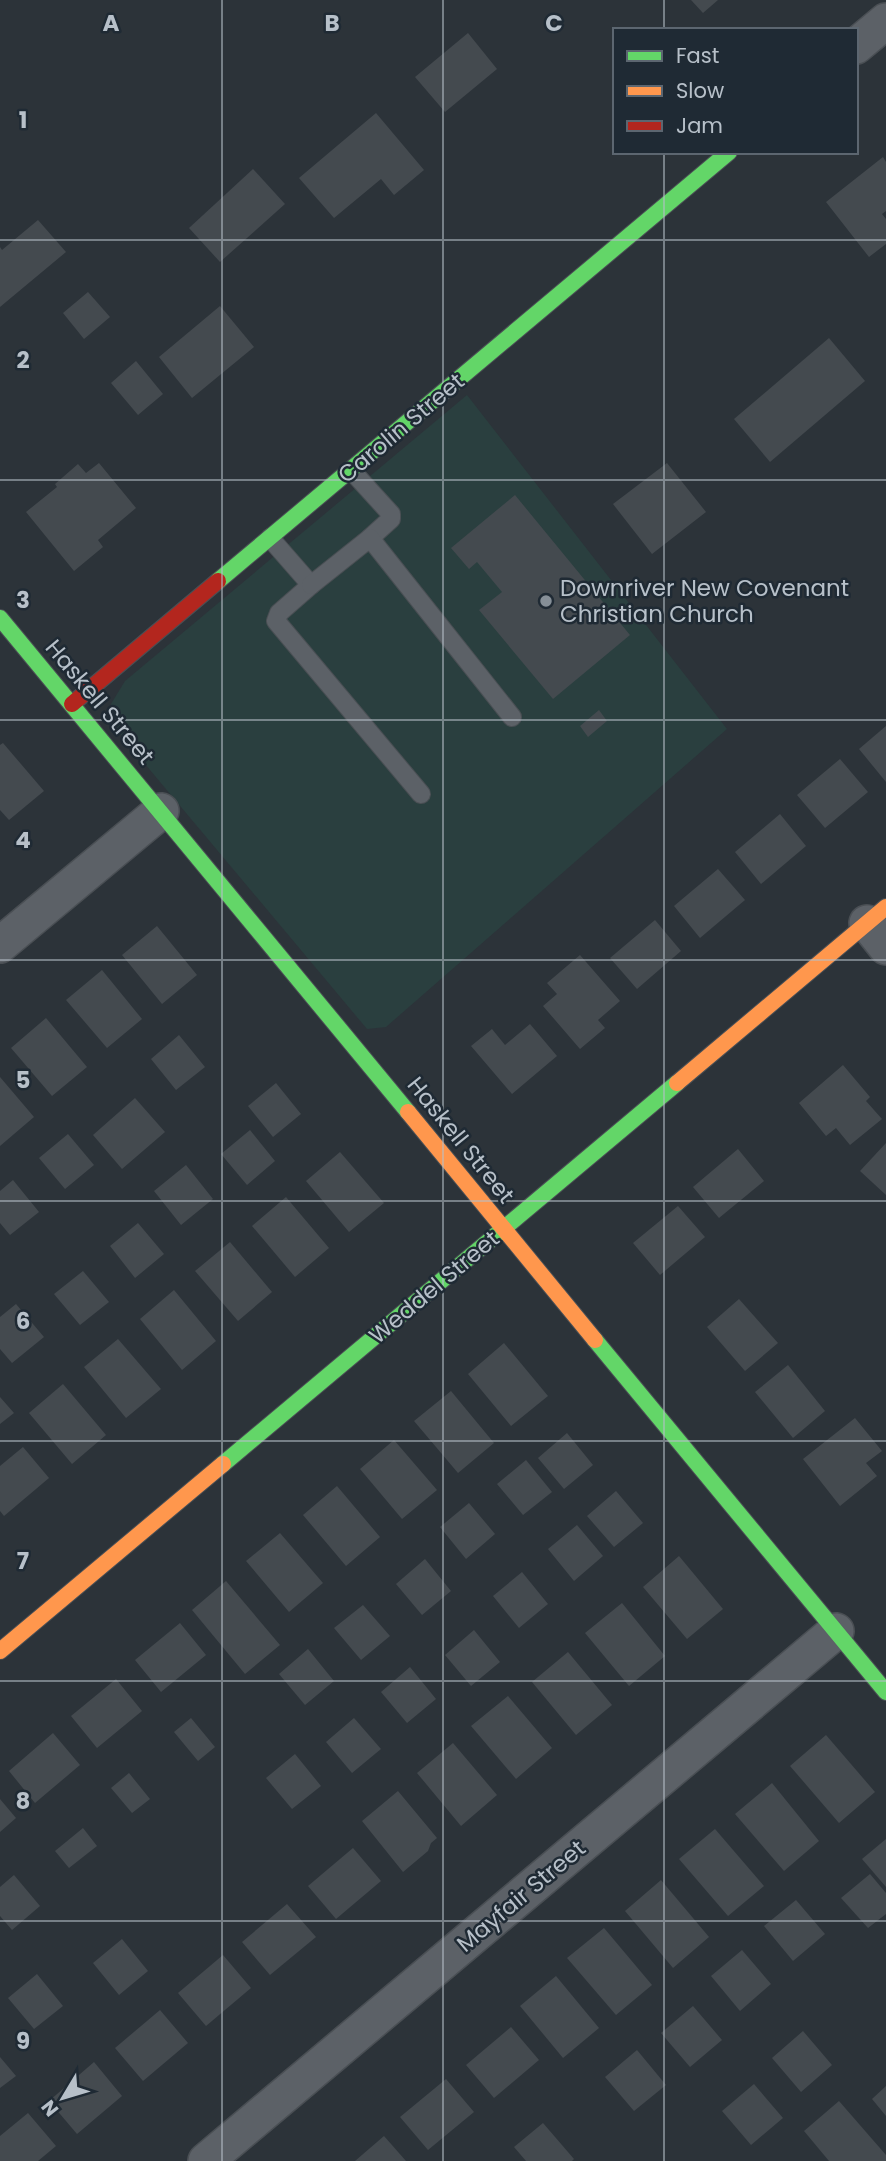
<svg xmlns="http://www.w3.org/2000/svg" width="886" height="2161" font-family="Poppins,sans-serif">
  <rect width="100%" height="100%" fill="#2c3339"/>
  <polygon fill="#2a3f3f" points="467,395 727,729 386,1027 367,1029 114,727 111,704 125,681"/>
  <g fill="#444a4f">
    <polygon points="691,0 718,0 703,13"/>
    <polygon points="468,33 497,69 445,112 415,77"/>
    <polygon points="376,113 424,170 394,195 381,179 334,218 299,178"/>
    <polygon points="883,157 886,162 886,211 882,214 886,219 886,244 869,257 826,202"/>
    <polygon points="253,169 285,204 220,262 189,228"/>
    <polygon points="38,220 66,252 0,307 0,247 2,250"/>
    <polygon points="88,292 110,317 84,339 63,313"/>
    <polygon points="220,306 254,347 192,398 159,357"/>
    <polygon points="829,338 865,381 770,462 734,419"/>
    <polygon points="136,361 163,394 138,415 111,383"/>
    <polygon points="99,463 136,508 98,540 103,547 74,571 26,512 57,487 55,484 78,464 86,473"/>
    <polygon points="667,463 706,512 652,554 613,504"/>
    <polygon points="515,495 630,635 553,699 479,610 502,592 477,562 469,569 451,548"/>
    <polygon points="599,710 607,721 588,737 580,726"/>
    <polygon points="886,726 886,782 859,749"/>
    <polygon points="3,743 44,791 9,820 0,810 0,745"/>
    <polygon points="840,759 868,792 825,828 797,795"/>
    <polygon points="780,814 806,846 761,884 735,852"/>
    <polygon points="718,869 745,900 700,938 674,906"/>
    <polygon points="655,920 681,951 637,989 610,958"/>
    <polygon points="157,926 197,975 162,1004 122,955"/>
    <polygon points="580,955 620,1001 598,1020 605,1028 580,1049 543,1006 557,994 547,983"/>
    <polygon points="102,970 142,1019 107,1048 66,1000"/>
    <polygon points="46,1018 87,1067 52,1096 11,1048"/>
    <polygon points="530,1024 557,1056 512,1094 471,1046 492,1029 505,1045"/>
    <polygon points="179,1035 205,1067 176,1090 151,1059"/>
    <polygon points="843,1065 870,1097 866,1101 882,1119 850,1145 836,1128 826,1136 799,1103"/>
    <polygon points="0,1077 34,1117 0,1146"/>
    <polygon points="276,1083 301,1114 273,1137 248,1106"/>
    <polygon points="135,1098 165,1132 122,1169 93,1135"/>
    <polygon points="250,1130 275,1161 247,1185 221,1154"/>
    <polygon points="68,1134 94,1165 65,1189 39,1158"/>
    <polygon points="886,1143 886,1195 860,1171"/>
    <polygon points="738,1149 764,1181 719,1218 693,1187"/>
    <polygon points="340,1152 384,1203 349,1232 306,1181"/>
    <polygon points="186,1165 213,1199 181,1225 154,1191"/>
    <polygon points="13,1180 39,1212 10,1235 0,1223 0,1191"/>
    <polygon points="286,1197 329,1248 295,1277 252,1226"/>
    <polygon points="678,1206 705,1237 660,1275 633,1243"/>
    <polygon points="138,1223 164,1254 135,1278 110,1246"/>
    <polygon points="230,1242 272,1292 238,1321 195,1271"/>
    <polygon points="83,1271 109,1302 80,1325 54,1294"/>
    <polygon points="174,1290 216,1341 182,1370 140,1319"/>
    <polygon points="739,1299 778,1343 745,1371 707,1327"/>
    <polygon points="16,1304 44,1337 12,1363 0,1349 0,1317"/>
    <polygon points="118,1339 161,1389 126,1418 84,1367"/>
    <polygon points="504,1343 548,1396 511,1426 468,1374"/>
    <polygon points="788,1365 825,1411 793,1438 755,1392"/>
    <polygon points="63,1384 106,1435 72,1464 29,1413"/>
    <polygon points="451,1391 494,1443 458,1473 414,1421"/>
    <polygon points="0,1397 14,1413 0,1424"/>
    <polygon points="855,1418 882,1451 866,1463 877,1476 840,1506 803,1459"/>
    <polygon points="567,1433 593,1465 564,1489 538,1458"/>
    <polygon points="394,1440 437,1490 402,1519 360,1469"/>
    <polygon points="23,1447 49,1478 4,1516 0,1511 0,1466"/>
    <polygon points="526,1460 552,1492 523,1515 497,1484"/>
    <polygon points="337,1486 380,1537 346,1566 303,1515"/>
    <polygon points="616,1491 643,1523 614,1547 587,1516"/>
    <polygon points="469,1503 495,1534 466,1559 440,1527"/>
    <polygon points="577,1525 603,1556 574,1581 548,1549"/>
    <polygon points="280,1533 323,1583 289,1612 246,1561"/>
    <polygon points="679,1556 723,1609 687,1639 643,1587"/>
    <polygon points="425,1559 451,1591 422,1615 396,1584"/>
    <polygon points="522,1572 548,1604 519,1628 493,1596"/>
    <polygon points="226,1581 280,1645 245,1674 192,1610"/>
    <polygon points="622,1603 665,1656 629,1686 585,1633"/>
    <polygon points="363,1605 390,1636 361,1660 334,1628"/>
    <polygon points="180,1623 206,1655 161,1692 135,1660"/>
    <polygon points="474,1630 500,1662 471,1686 445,1655"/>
    <polygon points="308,1649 334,1681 305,1705 279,1674"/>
    <polygon points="568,1652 612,1705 576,1735 532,1682"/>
    <polygon points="410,1667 436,1699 407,1723 381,1692"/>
    <polygon points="116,1679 142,1711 97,1748 71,1716"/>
    <polygon points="508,1696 552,1748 516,1779 471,1726"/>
    <polygon points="191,1718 215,1747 198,1761 174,1732"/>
    <polygon points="354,1718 381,1749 352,1773 326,1742"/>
    <polygon points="53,1733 80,1765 35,1803 9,1771"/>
    <polygon points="826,1735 875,1792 839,1823 790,1766"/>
    <polygon points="453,1743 497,1795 461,1826 417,1773"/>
    <polygon points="295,1754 321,1786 292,1809 266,1778"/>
    <polygon points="129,1773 150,1799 132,1813 111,1788"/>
    <polygon points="772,1783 819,1841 784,1871 735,1814"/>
    <polygon points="398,1791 437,1838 431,1843 428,1851 403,1872 362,1821"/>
    <polygon points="0,1799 16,1818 0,1832"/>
    <polygon points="83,1828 97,1846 69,1868 55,1851"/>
    <polygon points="715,1829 764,1886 728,1916 679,1859"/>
    <polygon points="886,1839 886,1887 862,1859"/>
    <polygon points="353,1848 381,1881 336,1919 308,1886"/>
    <polygon points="870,1874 886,1893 886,1914 868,1928 841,1898"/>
    <polygon points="14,1875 40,1906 12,1930 0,1916 0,1887"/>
    <polygon points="661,1880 709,1937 673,1968 625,1911"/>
    <polygon points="796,1900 825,1934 793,1961 764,1926"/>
    <polygon points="287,1904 316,1937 270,1975 242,1942"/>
    <polygon points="604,1928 652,1985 616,2015 567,1958"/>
    <polygon points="122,1939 148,1971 119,1995 93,1963"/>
    <polygon points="742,1950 771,1984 740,2011 711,1976"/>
    <polygon points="223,1955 251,1988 206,2026 178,1993"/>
    <polygon points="37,1974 63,2006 34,2029 8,1998"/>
    <polygon points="556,1976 599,2028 563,2058 520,2006"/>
    <polygon points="693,2006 722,2040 690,2067 661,2033"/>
    <polygon points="160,2010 188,2043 143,2081 115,2048"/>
    <polygon points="511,2027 539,2060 494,2098 466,2065"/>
    <polygon points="803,2031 832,2065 801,2092 772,2058"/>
    <polygon points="637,2050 666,2085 634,2111 605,2077"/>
    <polygon points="0,2057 16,2076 0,2088"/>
    <polygon points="94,2062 122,2096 77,2134 49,2101"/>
    <polygon points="446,2079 474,2112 428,2150 400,2117"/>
    <polygon points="754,2084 783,2118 751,2145 722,2111"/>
    <polygon points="886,2086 886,2116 872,2099"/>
    <polygon points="839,2101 886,2155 886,2161 829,2161 804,2131"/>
    <polygon points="28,2113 56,2146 38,2161 0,2161 0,2136"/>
    <polygon points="543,2123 574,2159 572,2161 526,2161 514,2147"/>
    <polygon points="384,2136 406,2161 355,2161"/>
  </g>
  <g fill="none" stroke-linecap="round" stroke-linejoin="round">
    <g stroke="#4a4f54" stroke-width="20">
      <g id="lane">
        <polyline points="351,470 391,514 391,519 370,538"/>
        <polyline points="270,538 311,585 279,613 276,621 421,794"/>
        <polyline points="311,585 370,538 512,717"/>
      </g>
    </g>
    <g stroke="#4a4f54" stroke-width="38">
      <g id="street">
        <polyline points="856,46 886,21"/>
        <polyline points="867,923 886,947"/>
        <polyline points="0,945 161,811"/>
        <polyline points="206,2161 836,1631"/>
      </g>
    </g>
    <g stroke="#4a4f54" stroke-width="18">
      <g id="fast">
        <polyline points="218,581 729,152"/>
        <polyline points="0,618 408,1112"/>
        <polyline points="595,1340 886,1692"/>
        <polyline points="223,1464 677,1083"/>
      </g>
    </g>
    <g stroke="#4a4f54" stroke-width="18">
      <g id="slow">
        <polyline points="677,1083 886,907"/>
        <polyline points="408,1112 595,1340"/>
        <polyline points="0,1651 223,1464"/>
      </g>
    </g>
    <g stroke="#4a4f54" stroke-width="18">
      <polyline id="jam" points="72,704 218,581"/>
    </g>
    <use href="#lane" stroke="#5c6167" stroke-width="18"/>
    <use href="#street" stroke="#5c6167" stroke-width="35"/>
    <use href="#fast" stroke="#63d668" stroke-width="16"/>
    <use href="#slow" stroke="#ff974d" stroke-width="16"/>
    <use href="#jam" stroke="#b3261e" stroke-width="16"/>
  </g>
  <path fill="none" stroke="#b7c0c9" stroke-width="2" stroke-opacity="0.55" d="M222,0V2161M443,0V2161M664,0V30M664,152V2161M0,240H886M0,480H886M0,720H886M0,960H886M0,1201H886M0,1441H886M0,1681H886M0,1921H886"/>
  <circle fill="#868f97" stroke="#1f2a34" stroke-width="2.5" cx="546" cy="601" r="7"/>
  <g text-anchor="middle" stroke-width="5" stroke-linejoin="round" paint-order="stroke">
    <g font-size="23" fill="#b7c0c9" stroke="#1f2a34">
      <text transform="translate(401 428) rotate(-40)" y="8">Carolin Street</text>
      <text transform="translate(100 702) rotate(50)" y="8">Haskell Street</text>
      <text transform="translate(461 1140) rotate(51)" y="8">Haskell Street</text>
      <text transform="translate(434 1287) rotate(-40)" y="8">Weddel Street</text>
      <text transform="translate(521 1896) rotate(-40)" y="8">Mayfair Street</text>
    </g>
    <g font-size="23" fill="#b7c0c9" stroke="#1f2a34" text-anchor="start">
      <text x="560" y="596">Downriver New Covenant<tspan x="560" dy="26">Christian Church</tspan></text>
    </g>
  </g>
  <g font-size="23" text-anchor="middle" font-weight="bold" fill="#b7c0c9" stroke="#1f2a34" stroke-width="5" stroke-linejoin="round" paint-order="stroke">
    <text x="111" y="31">A</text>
    <text x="332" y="31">B</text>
    <text x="554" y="31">C</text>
    <text x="23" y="128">1</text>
    <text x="23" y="368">2</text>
    <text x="23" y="608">3</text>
    <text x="23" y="848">4</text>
    <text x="23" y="1088">5</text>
    <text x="23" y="1329">6</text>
    <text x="23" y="1569">7</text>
    <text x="23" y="1809">8</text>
    <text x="23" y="2049">9</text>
  </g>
  <rect x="613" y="28" width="245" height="126" fill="#1f2a34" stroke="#5c6670" stroke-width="2"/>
  <rect x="627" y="51" width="35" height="10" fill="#63d668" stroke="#5c6670" stroke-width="2"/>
  <text x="676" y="63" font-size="21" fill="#b7c0c9">Fast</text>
  <rect x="627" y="86" width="35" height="10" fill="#ff974d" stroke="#5c6670" stroke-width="2"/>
  <text x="676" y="98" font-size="21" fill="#b7c0c9">Slow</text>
  <rect x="627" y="121" width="35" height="10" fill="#b3261e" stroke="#5c6670" stroke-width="2"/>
  <text x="676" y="133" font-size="21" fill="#b7c0c9">Jam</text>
  <g transform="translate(63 2098) rotate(232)" stroke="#1f2a34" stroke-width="5" paint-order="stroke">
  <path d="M0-5L12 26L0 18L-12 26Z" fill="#b7c0c9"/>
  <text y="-10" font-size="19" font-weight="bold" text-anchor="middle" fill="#b7c0c9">N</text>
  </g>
</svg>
